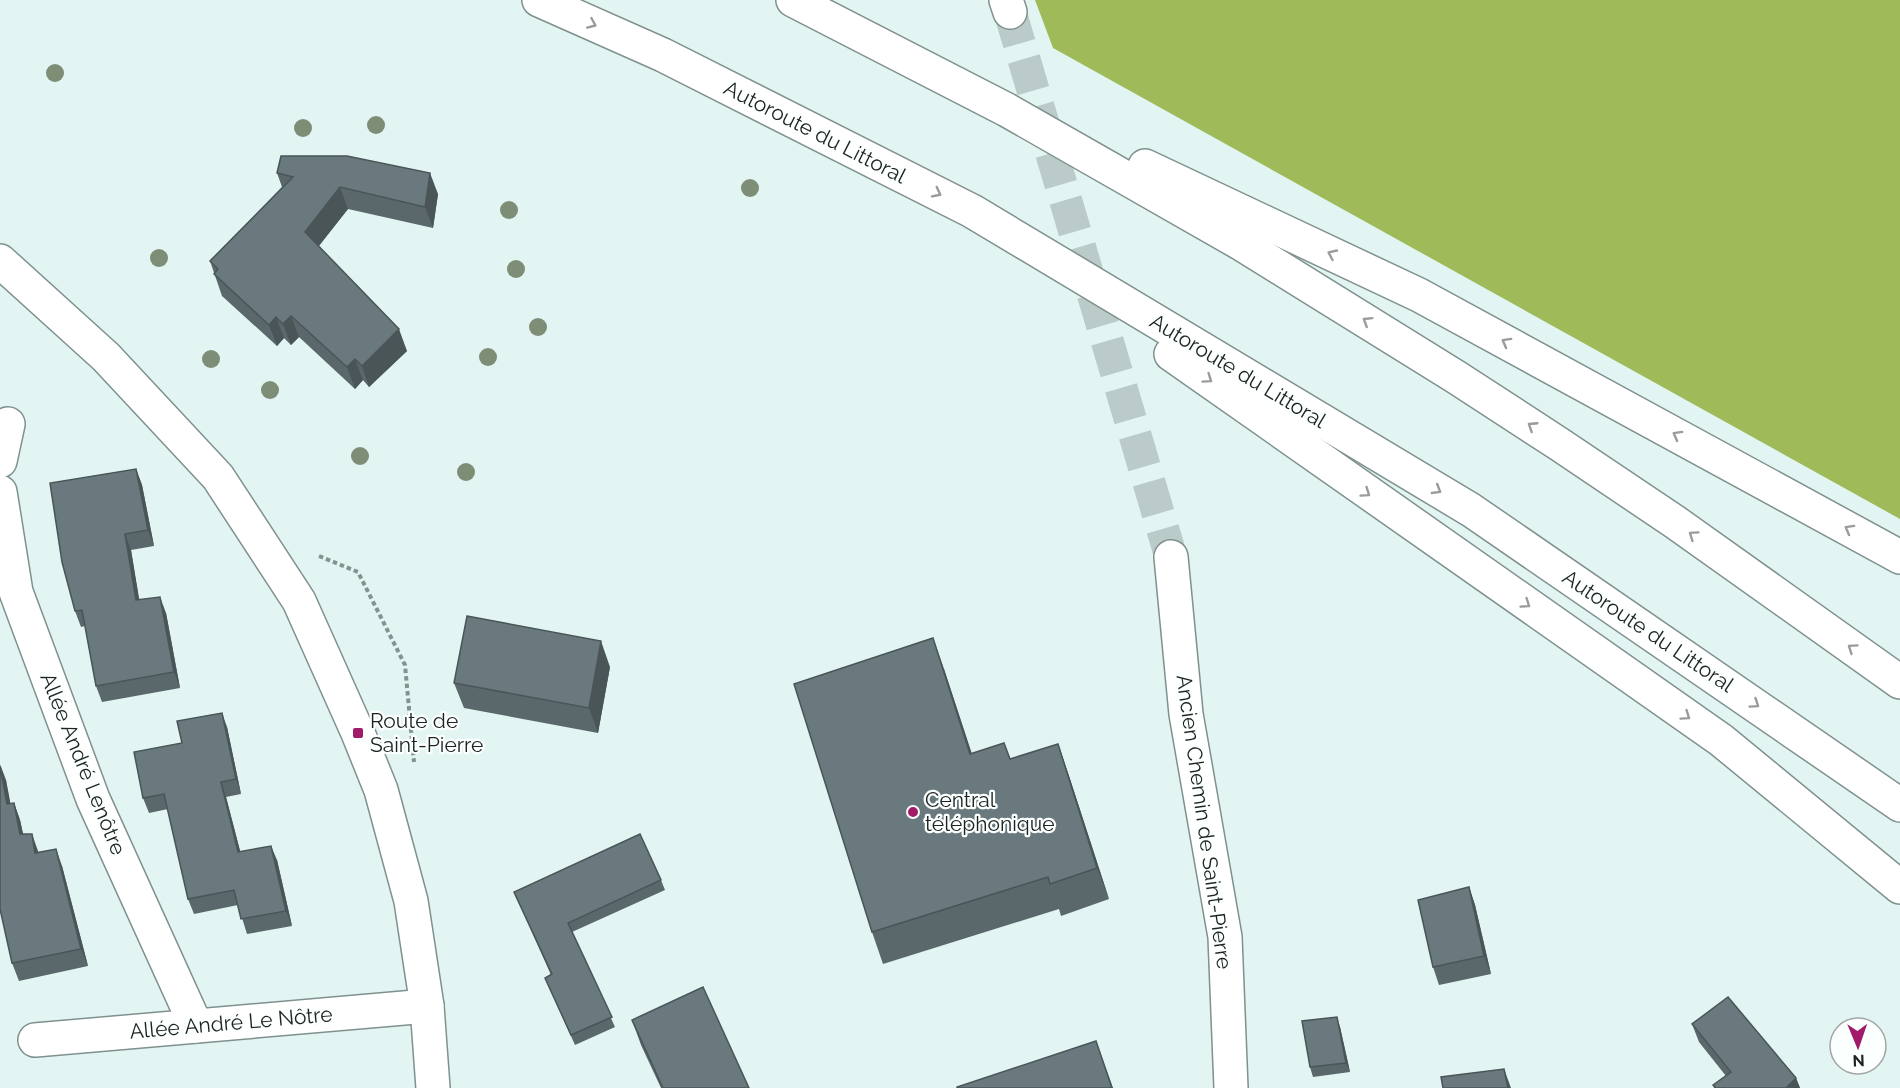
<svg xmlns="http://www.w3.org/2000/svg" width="1900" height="1088" font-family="Raleway,sans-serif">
  <rect width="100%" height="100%" fill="#e2f5f3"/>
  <polygon fill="#9eba59" points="1035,0 1900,0 1900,519 1053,48"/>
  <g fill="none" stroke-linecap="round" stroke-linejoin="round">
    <polyline stroke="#bacbc9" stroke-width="33" stroke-dasharray="33 16" stroke-linecap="butt" points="1010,12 1171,557"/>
    <g stroke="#7f918e" stroke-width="36">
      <g id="street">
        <polyline points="1006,0 1010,12"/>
        <polyline points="0,461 8,424"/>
        <polyline points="0,492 16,592 93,799 196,1026"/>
        <polyline points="1171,557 1186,714 1225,937 1231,1088"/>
        <polyline points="35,1040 427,1006"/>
      </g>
    </g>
    <g stroke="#7f918e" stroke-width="36">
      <polyline id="secondary" points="0,261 106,357 218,477 299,601 358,733 381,790 411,901 427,1006 433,1088"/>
    </g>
    <g stroke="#7f918e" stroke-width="36">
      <g id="highway">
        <polyline points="539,0 663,55 972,211 1471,510 1900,805"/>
        <polyline points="793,0 1007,110 1240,243 1456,377 1559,444 1675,522 1900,682"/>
        <polyline points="1145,166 1419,295 1900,557"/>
        <polyline points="1171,354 1721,740 1900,887"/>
      </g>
    </g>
    <polyline stroke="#849290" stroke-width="4" stroke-dasharray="4.5 3" stroke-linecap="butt" points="319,556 358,572 405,665 414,762"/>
    <use href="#street" stroke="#fff" stroke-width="33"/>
    <use href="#secondary" stroke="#fff" stroke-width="33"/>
    <use href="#highway" stroke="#fff" stroke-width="33"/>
  </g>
  <g fill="#7e8d76">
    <circle cx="55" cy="73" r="9"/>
    <circle cx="376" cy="125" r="9"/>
    <circle cx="303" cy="128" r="9"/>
    <circle cx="750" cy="188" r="9"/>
    <circle cx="509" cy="210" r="9"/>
    <circle cx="159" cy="258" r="9"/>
    <circle cx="516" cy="269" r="9"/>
    <circle cx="538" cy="327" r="9"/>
    <circle cx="488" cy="357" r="9"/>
    <circle cx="211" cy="359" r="9"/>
    <circle cx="270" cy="390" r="9"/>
    <circle cx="360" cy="456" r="9"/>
    <circle cx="466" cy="472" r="9"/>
  </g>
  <g fill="#5a686c">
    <polygon points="277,173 438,194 433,228 348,209 319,246 407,351 369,387 363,380 355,389 299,337 291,345 284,338 277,346 222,296 210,261 282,187"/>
    <polygon points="136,469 142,485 154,546 131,550 139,600 166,613 180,688 102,702 96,686 85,626 81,627 75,611"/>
    <polygon points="610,667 598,733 464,708 454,683"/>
    <polygon points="944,669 972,754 1010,759 1058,744 1069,776 1109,899 1061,916 1059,909 883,964 872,932"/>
    <polygon points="227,727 241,794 226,797 240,851 277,860 292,926 247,934 238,905 194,914 188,899 168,809 149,813 143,798"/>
    <polygon points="6,780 10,804 14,803 20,820 23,834 39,853 62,866 88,966 19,981 12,963"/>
    <polygon points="661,880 665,890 572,932 615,1027 575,1045 545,978 551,975 514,892"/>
    <polygon points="1469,887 1475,905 1491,974 1439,985 1433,967"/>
    <polygon points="632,1020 749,1088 661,1088 641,1045"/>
    <polygon points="1692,1024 1796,1078 1800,1088 1714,1088 1713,1085 1726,1076 1699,1042"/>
    <polygon points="1340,1027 1350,1072 1313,1077 1310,1067"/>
  </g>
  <g fill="#4a5558">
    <polygon points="430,173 438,194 433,228 425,207"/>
    <polygon points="340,187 348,209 313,253 305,232"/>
    <polygon points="291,316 299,337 291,345 283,324"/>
    <polygon points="276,317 284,338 277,346 269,325"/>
    <polygon points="399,329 407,351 369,387 362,366"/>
    <polygon points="355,359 363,380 355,389 347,367"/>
    <polygon points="136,469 142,485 154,546 148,530"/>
    <polygon points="125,534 131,550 142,616 136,600"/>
    <polygon points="160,597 166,613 180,688 174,672"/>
    <polygon points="933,638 944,669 982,786 970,754"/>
    <polygon points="601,641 610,667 598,733 589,708"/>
    <polygon points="222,713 227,727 241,794 236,779"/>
    <polygon points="1058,744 1069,776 1109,899 1097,868"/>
    <polygon points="0,764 6,780 14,822 7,804"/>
    <polygon points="221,782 226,797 244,866 238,852"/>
    <polygon points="14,803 20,820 27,852 20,834"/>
    <polygon points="32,834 38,851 42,871 35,853"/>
    <polygon points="271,846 277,860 292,926 286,911"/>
    <polygon points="56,849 62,866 88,966 81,949"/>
    <polygon points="1469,887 1475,905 1491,974 1484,956"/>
    <polygon points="1337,1017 1340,1027 1350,1072 1346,1063"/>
    <polygon points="1096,1041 1113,1088 1112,1088"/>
    <polygon points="1504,1069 1511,1088 1508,1088"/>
    <polygon points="1796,1078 1800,1088 1786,1088"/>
  </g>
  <g fill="#69797e" stroke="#4a5558" stroke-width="1.5">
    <polygon points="281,156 347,156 430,173 425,207 340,187 305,232 399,329 362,366 355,359 347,367 291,316 283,324 276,317 269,325 214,274 218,269 210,261 293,177 277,173"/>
    <polygon points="136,469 148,530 125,534 136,600 160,597 174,672 96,686 82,610 75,611 62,562 50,483"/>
    <polygon points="467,616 601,641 589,708 454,683"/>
    <polygon points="933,638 970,754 1004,743 1010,759 1058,744 1097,868 1050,884 1048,877 872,932 794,684"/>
    <polygon points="222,713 236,779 221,782 238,852 271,846 286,911 241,919 234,890 188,899 164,794 143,798 134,752 182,743 177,721"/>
    <polygon points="0,766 7,804 14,803 20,834 32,834 35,853 56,849 81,949 12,963 0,909"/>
    <polygon points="640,834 661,880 568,923 612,1017 571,1035 545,978 552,974 514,892"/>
    <polygon points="1469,887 1484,956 1433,967 1418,900"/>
    <polygon points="703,987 749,1088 663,1088 632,1020"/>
    <polygon points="1728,997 1796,1078 1786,1088 1716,1088 1713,1085 1731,1072 1692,1024"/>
    <polygon points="1337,1017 1346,1063 1310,1067 1302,1021"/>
    <polygon points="1096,1041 1112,1088 957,1088 957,1087"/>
    <polygon points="1504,1069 1508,1088 1443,1088 1441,1077"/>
  </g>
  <defs><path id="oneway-chevron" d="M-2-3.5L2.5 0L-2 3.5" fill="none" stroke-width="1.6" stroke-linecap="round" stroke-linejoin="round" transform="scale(1.5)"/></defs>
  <g stroke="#999c9c">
    <use href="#oneway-chevron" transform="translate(592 24) rotate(24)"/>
    <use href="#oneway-chevron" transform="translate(937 193) rotate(27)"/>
    <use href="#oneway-chevron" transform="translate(1332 254) rotate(-155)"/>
    <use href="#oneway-chevron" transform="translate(1367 321) rotate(-148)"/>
    <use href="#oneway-chevron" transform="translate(1506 342) rotate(-151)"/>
    <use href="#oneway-chevron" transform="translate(1208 379) rotate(35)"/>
    <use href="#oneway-chevron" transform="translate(1532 426) rotate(-147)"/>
    <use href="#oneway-chevron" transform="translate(1677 435) rotate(-151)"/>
    <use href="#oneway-chevron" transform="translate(1437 490) rotate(31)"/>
    <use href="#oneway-chevron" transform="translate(1366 493) rotate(35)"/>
    <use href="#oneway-chevron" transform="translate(1849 529) rotate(-151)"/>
    <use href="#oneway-chevron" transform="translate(1693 535) rotate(-145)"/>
    <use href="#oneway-chevron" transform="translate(1526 604) rotate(35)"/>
    <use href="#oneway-chevron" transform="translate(1852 648) rotate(-145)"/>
    <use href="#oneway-chevron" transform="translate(1755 704) rotate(34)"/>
    <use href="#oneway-chevron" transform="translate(1686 716) rotate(35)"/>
  </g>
  <g fill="#a11b68" stroke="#fbfffe" stroke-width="2">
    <rect x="352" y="727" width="12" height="12" rx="3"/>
    <circle cx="913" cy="812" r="6"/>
  </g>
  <g text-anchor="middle" stroke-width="4.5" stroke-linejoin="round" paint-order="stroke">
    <g font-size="21" fill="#1c2322" stroke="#fbfffe">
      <text transform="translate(815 132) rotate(27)" y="7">Autoroute du Littoral</text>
      <text transform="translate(1238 371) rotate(31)" y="7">Autoroute du Littoral</text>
      <text transform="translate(1648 631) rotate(34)" y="7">Autoroute du Littoral</text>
      <text transform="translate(83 764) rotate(68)" y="7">Allée André Lenôtre</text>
      <text transform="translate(1204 822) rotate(82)" y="7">Ancien Chemin de Saint-Pierre</text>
      <text transform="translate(231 1023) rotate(-5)" y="7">Allée André Le Nôtre</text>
    </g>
    <g font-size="21" fill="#1c2322" stroke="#fbfffe" text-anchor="start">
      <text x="370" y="728">Route de<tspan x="370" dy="24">Saint-Pierre</tspan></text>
      <text x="925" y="807">Central<tspan x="925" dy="24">téléphonique</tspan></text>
    </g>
  </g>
  <g transform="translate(1858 1046) rotate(178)"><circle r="28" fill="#fbfffe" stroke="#a2a7a6" stroke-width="1.5"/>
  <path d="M0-4.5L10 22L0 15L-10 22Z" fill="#a11b68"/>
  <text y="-9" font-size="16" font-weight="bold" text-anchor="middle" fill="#1c2322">N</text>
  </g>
</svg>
